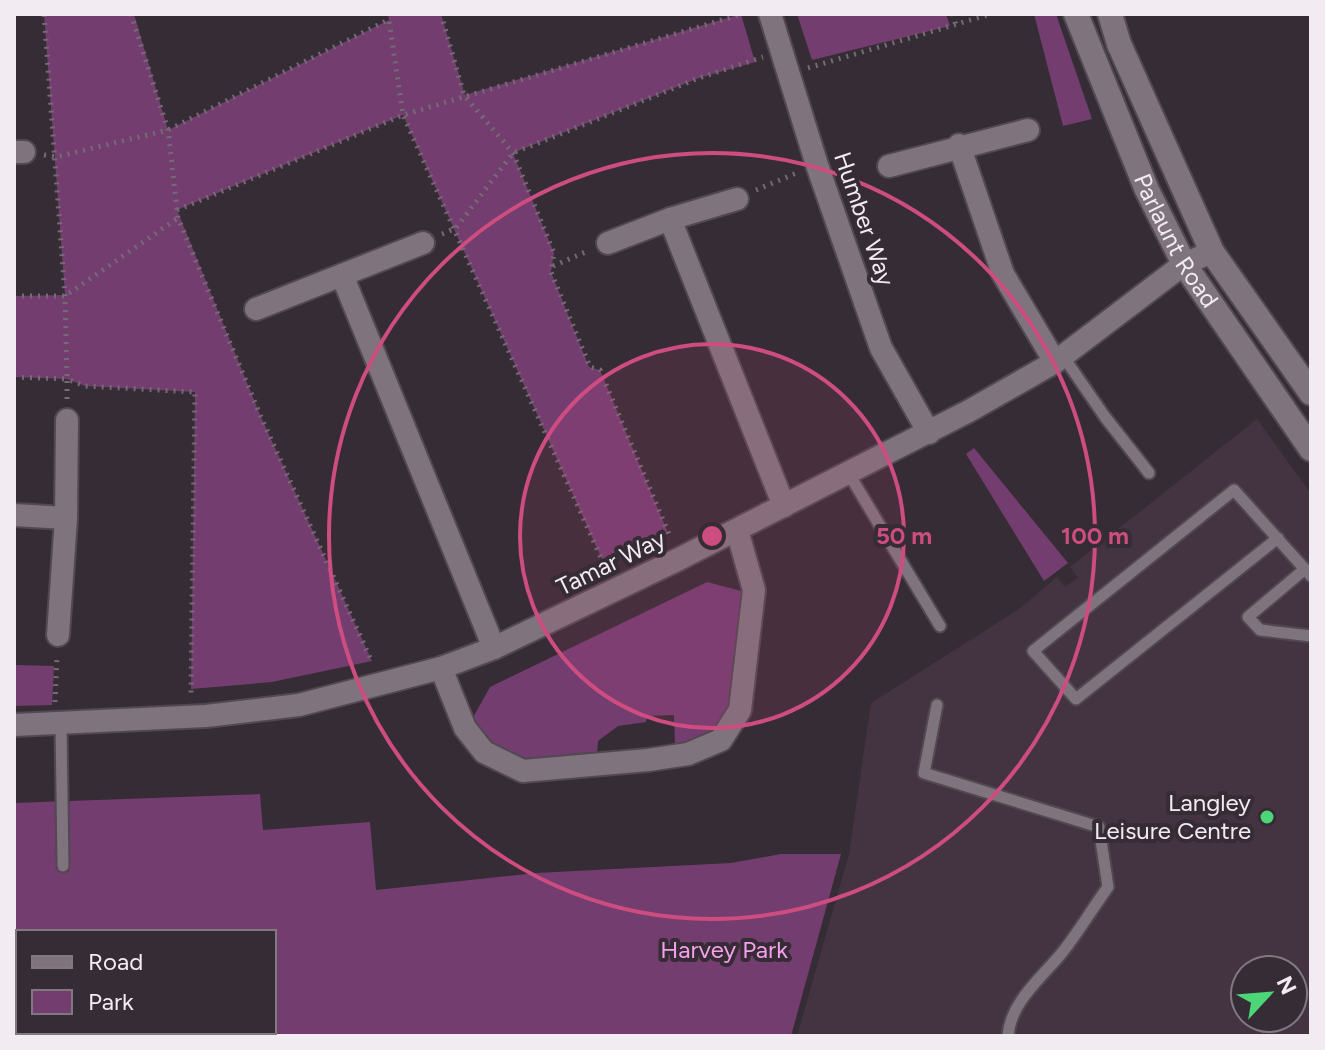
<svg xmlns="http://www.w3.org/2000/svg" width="1325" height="1050" font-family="Figtree,sans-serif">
  <rect width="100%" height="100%" fill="#362c35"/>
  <path fill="#443442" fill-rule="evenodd" d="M1257,419L1311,494V1036H797L849,854L871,703L1019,609L1057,577L1065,587L1078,578L1070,567ZM1245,970H1293V1018H1245Z"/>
  <g fill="#733d6f" fill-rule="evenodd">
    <polygon points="44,14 134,14 168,130 389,20 388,14 441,14 465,95 741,14 755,62 699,78 513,153 554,253 551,272 589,367 600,370 668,533 604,564 403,115 177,210 261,417 372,661 272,682 191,689 195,392 85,386 67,379 14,377 14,296 65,295"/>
    <polygon points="797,14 946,14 950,26 812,60"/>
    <polygon points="1034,14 1056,14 1092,119 1063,126"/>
    <polygon points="974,448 1068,563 1044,581 966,454"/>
    <path d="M707,582L745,592C743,647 756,744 675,745L674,715L647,716L646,722L618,726L598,741L597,754C541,759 506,775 471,721L490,687Z"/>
    <polygon points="14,665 54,666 52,705 14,706"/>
    <path d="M260,794L263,830L370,822L376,890L536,873L731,863L781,854H841L791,1036H14V803ZM18,932H274V1032H18Z"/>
  </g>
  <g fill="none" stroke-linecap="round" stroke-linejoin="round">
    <g stroke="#514850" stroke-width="15">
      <g id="service">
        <polyline points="1063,356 1105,417 1149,473"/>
        <polyline points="849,474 940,626"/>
        <polyline points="1278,538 1076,699 1033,651 1234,490 1311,576"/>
        <polyline points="1305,569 1248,617 1260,630 1311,636"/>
        <path d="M937,705L924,773L1099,827L1108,887C1092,909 1078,933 1061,954C1041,978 1010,1003 1008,1036"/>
        <polyline points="61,723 63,866"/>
      </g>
    </g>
    <g stroke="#514850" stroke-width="26">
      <g id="minor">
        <polyline points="770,14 817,165 881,348 929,433"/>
        <polyline points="959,145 1003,274 1055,362"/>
        <polyline points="14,152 24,152"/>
        <polyline points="889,166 1028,130"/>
        <polyline points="670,219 784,506"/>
        <polyline points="608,243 670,219 737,199"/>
        <polyline points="342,275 494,648"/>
        <polyline points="256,309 423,243"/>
        <polyline points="14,515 66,518"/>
        <polyline points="58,635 66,518 67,420"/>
        <polyline points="441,668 465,728 484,752 523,771 648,760 688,754 721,740 740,710 754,590 737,530"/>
        <polyline points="14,725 206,716 299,705 441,668 494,648 679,559 969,411 1055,362 1184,264 1212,252"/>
      </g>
    </g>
    <g stroke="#514850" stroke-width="28">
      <g id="tertiary">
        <path id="s1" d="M1076,14L1147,190L1184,264L1311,449"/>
        <polyline points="1110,14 1119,44 1212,252 1311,393"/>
      </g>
    </g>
    <g stroke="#746b73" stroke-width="5" stroke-dasharray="2 6" stroke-linecap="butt">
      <polyline points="131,14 168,130 178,218 261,417 372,662"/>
      <polyline points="388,14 403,115 606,569"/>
      <polyline points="441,14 464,95 513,153 554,253 551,272 590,367 600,370 671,539"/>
      <polyline points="953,14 956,26"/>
      <polyline points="808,68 991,14"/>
      <polyline points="44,155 56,157 168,130 390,19"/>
      <polyline points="756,190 799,172"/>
      <polyline points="177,210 403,115 742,14"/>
      <polyline points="442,234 456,228 513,153 699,78 763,57"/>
      <polyline points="553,266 588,251"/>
      <polyline points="14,296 65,296 178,218"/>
      <polyline points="14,377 67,379 65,296 44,14"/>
      <polyline points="67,399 67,379 85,386 195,392 191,696"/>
      <polyline points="55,702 57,656"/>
    </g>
    <use href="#service" stroke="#7f737d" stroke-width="11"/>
    <use href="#minor" stroke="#7f737d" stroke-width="22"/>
    <use href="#tertiary" stroke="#7f737d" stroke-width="24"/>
  </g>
  <circle cx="712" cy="536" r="192" fill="#ce4d80" fill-opacity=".12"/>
  <g fill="none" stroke="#ce4d80" stroke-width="4">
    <circle cx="712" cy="536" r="192"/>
    <circle cx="712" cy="536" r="383"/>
  </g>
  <circle fill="#4cd677" stroke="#362c35" stroke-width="3" cx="1267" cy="817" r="8"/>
  <g text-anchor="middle" stroke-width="8" stroke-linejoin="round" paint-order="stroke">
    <g font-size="24" fill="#f2ebf1" stroke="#362c35">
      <text transform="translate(864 219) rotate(71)" y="8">Humber Way</text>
      <text dy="8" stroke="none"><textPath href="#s1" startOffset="248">Parlaunt Road</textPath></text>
      <text transform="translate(611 563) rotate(-26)" y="8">Tamar Way</text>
    </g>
    <g font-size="24" fill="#f2ebf1" stroke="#362c35" text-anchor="end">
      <text x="1251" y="811">Langley<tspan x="1251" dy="28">Leisure Centre</tspan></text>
    </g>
    <g font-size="24" fill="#f69fed" stroke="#362c35">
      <text x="724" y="958">Harvey Park</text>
    </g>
  </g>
  <circle cx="712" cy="536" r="12" fill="#ce4d80" stroke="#362c35" stroke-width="4"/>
  <g font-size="24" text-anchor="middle" font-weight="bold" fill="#ce4d80" stroke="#362c35" stroke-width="8" stroke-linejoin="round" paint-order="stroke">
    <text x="904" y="544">50 m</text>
    <text x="1095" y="544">100 m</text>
  </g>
  <rect width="1325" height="1050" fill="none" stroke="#f2ebf1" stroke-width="32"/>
  <rect x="16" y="930" width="260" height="104" fill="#362c35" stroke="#817880" stroke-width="2"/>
  <rect x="32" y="956" width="40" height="12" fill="#7f737d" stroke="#817880" stroke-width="2"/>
  <text x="88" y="970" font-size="24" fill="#f2ebf1">Road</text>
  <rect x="32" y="990" width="40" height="24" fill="#733d6f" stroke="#817880" stroke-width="2"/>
  <text x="88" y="1010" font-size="24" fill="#f2ebf1">Park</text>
  <g transform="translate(1269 994) rotate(64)"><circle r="38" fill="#362c35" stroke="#817880" stroke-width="2"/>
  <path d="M0-6L14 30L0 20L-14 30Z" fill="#4cd677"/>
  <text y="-12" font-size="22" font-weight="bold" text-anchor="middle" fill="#f2ebf1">N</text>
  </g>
</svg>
